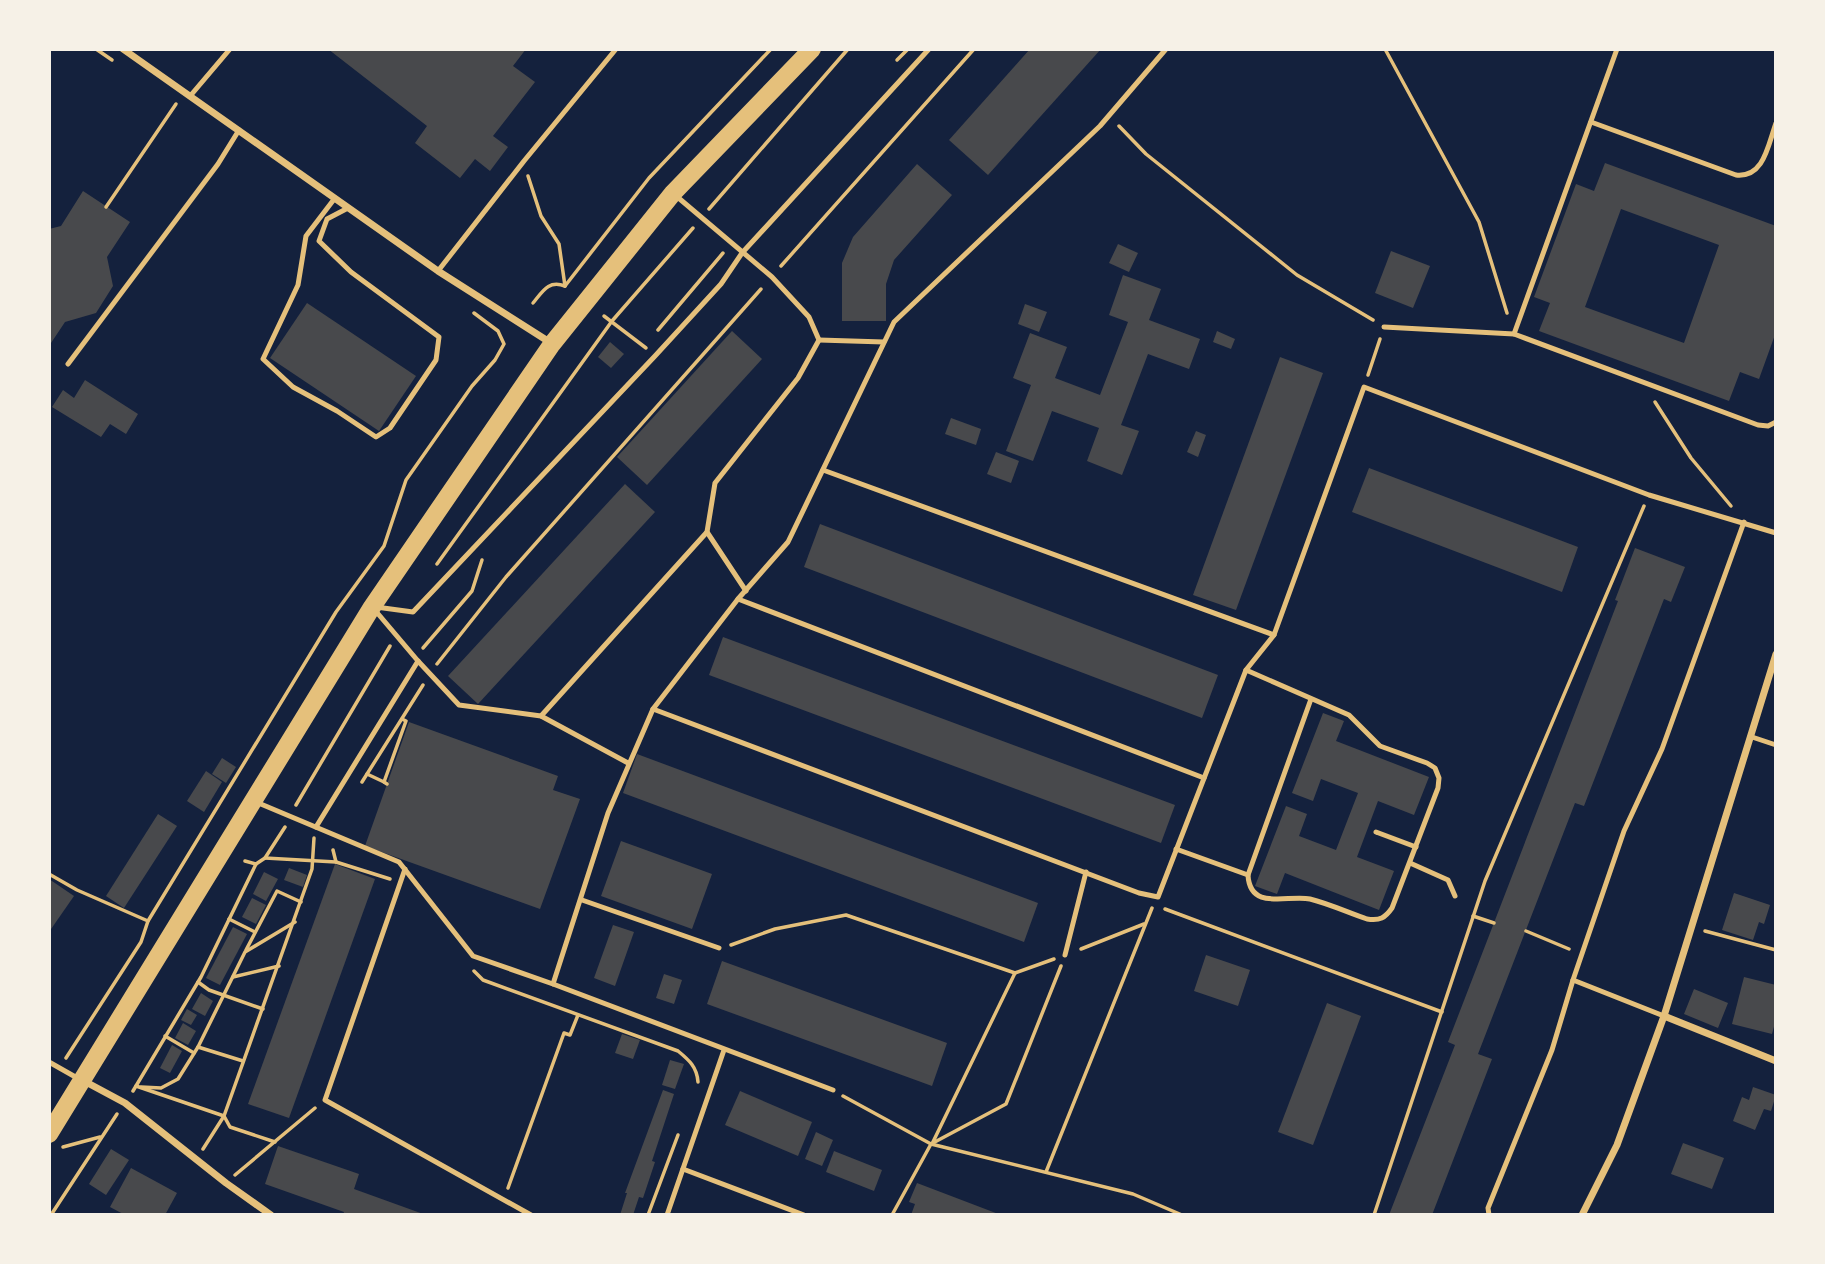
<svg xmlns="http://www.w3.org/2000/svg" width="1825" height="1264" font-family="'DM Sans',sans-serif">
  <rect width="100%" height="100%" fill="#14213d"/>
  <g fill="#48494c" fill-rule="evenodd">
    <polygon points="328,49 526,49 513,66 535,82 493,136 508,147 490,171 475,159 460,178 415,143 427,126"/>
    <polygon points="1030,49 1101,49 988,175 949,140"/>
    <path d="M1605,163L1776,226V332L1759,379L1740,372L1729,401L1539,331L1550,303L1534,297L1576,184L1594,191ZM1621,209L1719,245L1684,343L1585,307Z"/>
    <polygon points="917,164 952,195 894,260 886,284 886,321 842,321 842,263 853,237"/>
    <polygon points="83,191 130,222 107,257 113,286 96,313 65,322 49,346 49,229 61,226"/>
    <polygon points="1118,244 1138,253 1129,272 1109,263"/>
    <polygon points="1391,251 1430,266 1413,308 1375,293"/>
    <polygon points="1123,275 1161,289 1149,320 1200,339 1189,369 1148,354 1121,425 1139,431 1122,475 1087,461 1099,428 1052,411 1033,461 1006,451 1031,385 1013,378 1030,333 1067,347 1055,378 1100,395 1128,322 1109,315"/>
    <polygon points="307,303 416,376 379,431 270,358"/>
    <polygon points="1025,304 1047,312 1039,332 1018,324"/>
    <polygon points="732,331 762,359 647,485 617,457"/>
    <polygon points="1217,331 1235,339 1231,349 1213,342"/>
    <polygon points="610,342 624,354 611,368 598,357"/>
    <polygon points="1280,357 1323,373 1236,610 1193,595"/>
    <polygon points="85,380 138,414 126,434 110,424 101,437 52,407 63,390 74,398"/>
    <polygon points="951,418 981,429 976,445 945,434"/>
    <polygon points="1196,431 1206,435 1198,457 1187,452"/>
    <polygon points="996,452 1019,461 1011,483 987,474"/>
    <polygon points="1369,468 1578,547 1562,592 1352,512"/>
    <polygon points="625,484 655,512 478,704 448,676"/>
    <polygon points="820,524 1218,675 1202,718 804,567"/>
    <polygon points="1635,548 1685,567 1671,602 1664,599 1584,806 1575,803 1478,1054 1492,1059 1432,1215 1389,1215 1455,1045 1448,1042 1618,601 1615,600"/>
    <polygon points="723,637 1175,805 1161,843 709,675"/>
    <polygon points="1323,713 1344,721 1336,741 1429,777 1414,815 1378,801 1357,857 1394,871 1379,910 1285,873 1277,894 1255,886 1286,806 1307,814 1299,836 1336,850 1358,793 1321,779 1313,801 1292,793"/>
    <polygon points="409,722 558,776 553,790 580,799 540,909 365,846"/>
    <polygon points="637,754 1038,903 1024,942 623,793"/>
    <polygon points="222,758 236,767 226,783 212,774"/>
    <polygon points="206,771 222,782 204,812 187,801"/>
    <polygon points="158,814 177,826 124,908 106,896"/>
    <polygon points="621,841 712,874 692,929 601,896"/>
    <polygon points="335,864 375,879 289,1118 248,1104"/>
    <polygon points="289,868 307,875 303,887 284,880"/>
    <polygon points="264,872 278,879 266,901 253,894"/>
    <polygon points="49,879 74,896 49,932"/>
    <polygon points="1734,893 1770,905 1764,924 1759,922 1753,940 1722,930"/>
    <polygon points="252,898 266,905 256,924 242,917"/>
    <polygon points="613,925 634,932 615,986 594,978"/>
    <polygon points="233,927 247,934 220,985 206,978"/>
    <polygon points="1206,955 1250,970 1238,1006 1194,991"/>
    <polygon points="722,961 947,1043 932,1086 707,1004"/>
    <polygon points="664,974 682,980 674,1004 656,998"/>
    <polygon points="1744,977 1776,985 1776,1019 1772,1034 1732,1024"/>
    <polygon points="1694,989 1728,1003 1718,1028 1684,1014"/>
    <polygon points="201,993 213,1001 205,1016 192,1009"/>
    <polygon points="1327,1003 1361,1016 1313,1145 1278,1132"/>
    <polygon points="187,1009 197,1015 191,1025 181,1020"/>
    <polygon points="183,1023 196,1031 188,1045 175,1038"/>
    <polygon points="622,1034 640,1040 633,1059 615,1053"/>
    <polygon points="172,1045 182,1051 170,1073 160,1068"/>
    <polygon points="670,1060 684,1064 675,1089 662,1085"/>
    <polygon points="1753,1087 1776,1095 1771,1111 1764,1109 1755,1130 1733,1121 1742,1097 1749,1100"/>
    <polygon points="663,1090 674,1094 652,1161 655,1162 643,1198 639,1197 633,1215 620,1215 627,1193 625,1193"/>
    <polygon points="740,1091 812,1122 798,1156 725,1125"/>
    <polygon points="816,1132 833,1140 822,1166 805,1159"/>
    <polygon points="1683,1143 1724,1158 1712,1189 1671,1174"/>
    <polygon points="278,1146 359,1174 354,1189 426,1215 343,1215 344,1212 265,1184"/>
    <polygon points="111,1149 129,1160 106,1195 89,1184"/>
    <polygon points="834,1151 882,1170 874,1191 826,1172"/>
    <polygon points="131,1168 177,1193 165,1215 125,1215 110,1207"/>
    <polygon points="917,1183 1001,1215 911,1215 915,1204 909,1202"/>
  </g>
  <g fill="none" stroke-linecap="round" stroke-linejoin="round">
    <g stroke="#e5c07b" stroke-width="3.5">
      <polyline points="96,49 112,60"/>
      <polyline points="1385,49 1479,222 1507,313"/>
      <polyline points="897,60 908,49"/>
      <polyline points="1119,126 1146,154 1297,275 1373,320"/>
      <polyline points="528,176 541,216 559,244 565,286"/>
      <polyline points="106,207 176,104"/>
      <polyline points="709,209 848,49"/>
      <polyline points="781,266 974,49"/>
      <polyline points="565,286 649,178 771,49"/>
      <path d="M533,303C543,291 548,280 565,286"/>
      <polyline points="604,316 646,348"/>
      <polyline points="658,330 723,253"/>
      <polyline points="1368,375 1380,339"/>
      <polyline points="1655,402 1691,458 1731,506"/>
      <polyline points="437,564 612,321 693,228"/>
      <polyline points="423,648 472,591 482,560"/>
      <polyline points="437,664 506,577 761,289"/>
      <polyline points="367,774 384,782"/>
      <polyline points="362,782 423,685"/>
      <polyline points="387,784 384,782 406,721 402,719"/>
      <polyline points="296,805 390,646"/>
      <polyline points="333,850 336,862"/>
      <polyline points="265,858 336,862 390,879"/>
      <polyline points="245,861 256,864 265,858 285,827"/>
      <polyline points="49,874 77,890 148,921"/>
      <polyline points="1165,909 1442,1012"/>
      <polyline points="1473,916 1494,923"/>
      <polyline points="229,919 255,932"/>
      <polyline points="1526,931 1569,949"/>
      <polyline points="1705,931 1776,950"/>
      <polyline points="731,945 775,929 846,915 1015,973 1054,959"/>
      <polyline points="1081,949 1144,924"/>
      <polyline points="246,950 277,891 301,902"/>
      <path d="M474,971L483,980L678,1051C689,1060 697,1067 698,1082"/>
      <polyline points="233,977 279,966"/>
      <polyline points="198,982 209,990 263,1009"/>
      <polyline points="165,1036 194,1053"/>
      <polyline points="198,1047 243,1061"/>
      <polyline points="66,1058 141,942 148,921 336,612 384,546 406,480 472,386 495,360 504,344 498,331 474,313"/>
      <polyline points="136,1086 224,1116 312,869 314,838"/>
      <polyline points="141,1087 161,1088 178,1079 198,1047 245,952 295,922"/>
      <polyline points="133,1091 201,977 256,864"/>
      <polyline points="843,1096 931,1144 1133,1194 1182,1215"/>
      <polyline points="932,1144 1015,973"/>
      <polyline points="63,1147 100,1137"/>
      <polyline points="203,1149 224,1116 230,1127 275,1142"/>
      <polyline points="1046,1172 1152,908"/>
      <polyline points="235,1175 315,1108"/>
      <polyline points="508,1188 564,1033 570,1035 578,1015"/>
      <polyline points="51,1215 117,1114"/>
      <polyline points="648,1215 678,1135"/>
      <polyline points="892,1215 931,1144 1006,1104 1061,966"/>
      <polyline points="1374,1215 1485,881 1644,506"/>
    </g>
    <g stroke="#e5c07b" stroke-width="5">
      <polyline points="191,95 230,49"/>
      <path d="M1591,122L1736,175C1764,178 1768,145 1776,123"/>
      <polyline points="335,198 306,236 298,285 263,359 293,387 337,411 376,437 390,428 436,360 439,337 351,272 319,241 327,219 348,208"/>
      <polyline points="438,271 524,161 616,49"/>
      <polyline points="1384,327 1514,334 1758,425 1768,426 1776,422"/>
      <polyline points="1514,334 1617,49"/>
      <polyline points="819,340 884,342"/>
      <polyline points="68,364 218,164 239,130"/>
      <polyline points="823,470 1274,635 1364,387 1649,495 1776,533"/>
      <polyline points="707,532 746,591"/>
      <polyline points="738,599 1204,778"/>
      <polyline points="376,607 413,612 655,356 721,284 742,253 929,49"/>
      <polyline points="374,609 418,661 459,705 541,716 628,763"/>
      <polyline points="653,709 1139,893 1158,897 1246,670 1274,635"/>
      <polyline points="541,716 707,532 715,483 798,378 819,340 809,317 772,277 675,195"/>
      <polyline points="1752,737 1776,745"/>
      <polyline points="256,802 399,862 473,956 553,984"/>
      <polyline points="316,827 418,661"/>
      <polyline points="1376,832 1416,847"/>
      <path d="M1176,849L1248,875C1250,912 1289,894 1310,899C1330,904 1349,913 1367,919C1380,921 1385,918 1392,908L1438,788L1439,778L1435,768L1427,763L1380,746L1349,715L1246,670"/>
      <polyline points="1410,863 1448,880 1455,896"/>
      <polyline points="405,869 325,1100 531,1215"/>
      <polyline points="1248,875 1311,699"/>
      <polyline points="582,900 719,948"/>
      <polyline points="1065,955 1086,872"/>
      <polyline points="1573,980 1664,1016"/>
      <polyline points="49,1062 79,1079"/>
      <polyline points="833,1090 553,984 608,813 653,709 738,599 788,542 894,322 1100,126 1166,49"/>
      <polyline points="683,1169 804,1215"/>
      <polyline points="667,1215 724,1050"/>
      <polyline points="1489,1215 1488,1208 1552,1050 1573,980 1624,831 1662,749 1744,522"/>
    </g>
    <g stroke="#e5c07b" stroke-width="7">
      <polyline points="123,49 438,271 551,343"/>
      <polyline points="1664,1016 1776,1061"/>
      <polyline points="84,1081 125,1103 226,1183 271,1215"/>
      <polyline points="1582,1215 1617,1145 1664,1016 1776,654"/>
    </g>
    <polyline stroke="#e5c07b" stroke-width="18" points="49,1134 372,607 552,344 673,193 812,49"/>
  </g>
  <rect width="1825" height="1264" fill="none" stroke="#f6f1e7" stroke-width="102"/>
</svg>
